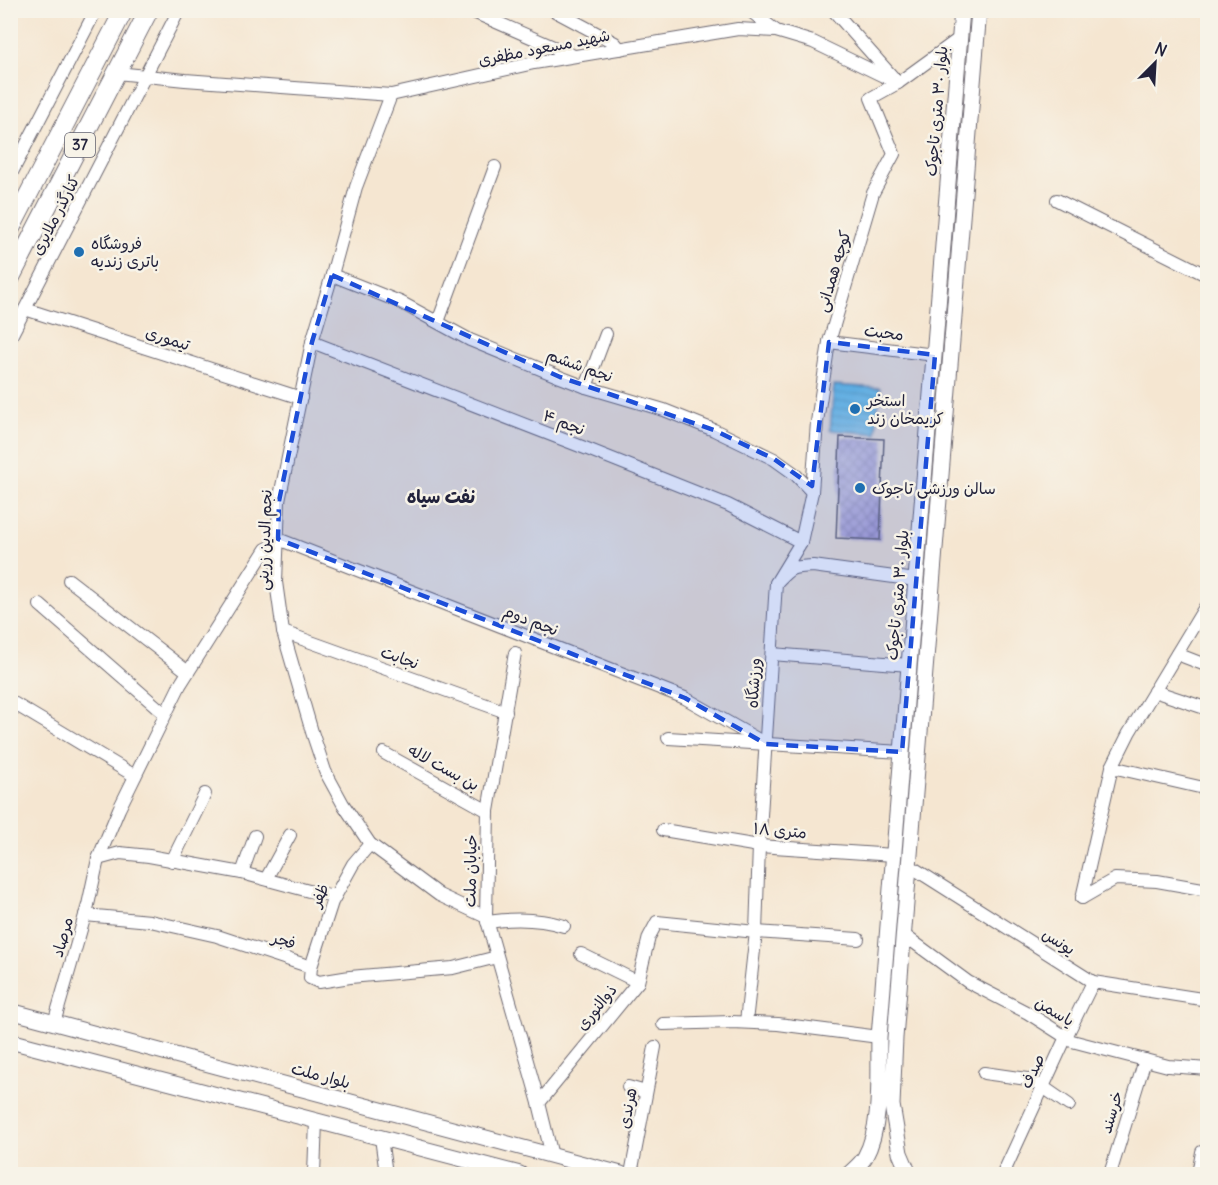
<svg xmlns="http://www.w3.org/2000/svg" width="1218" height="1185" font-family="Delius,'Playpen Sans Arabic',sans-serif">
  <defs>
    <pattern id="water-rules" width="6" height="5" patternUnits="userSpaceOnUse" patternTransform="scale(1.5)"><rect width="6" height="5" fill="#67c3e5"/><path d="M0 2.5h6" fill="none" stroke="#59a7c5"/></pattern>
    <pattern id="building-cross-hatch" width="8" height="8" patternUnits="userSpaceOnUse" patternTransform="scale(1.5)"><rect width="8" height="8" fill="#b8aad6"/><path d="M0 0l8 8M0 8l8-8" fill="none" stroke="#958aaf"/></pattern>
  </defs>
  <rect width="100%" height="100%" fill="#f7f3e8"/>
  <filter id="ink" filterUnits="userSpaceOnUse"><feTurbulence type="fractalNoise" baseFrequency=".0167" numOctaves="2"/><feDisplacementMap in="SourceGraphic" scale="12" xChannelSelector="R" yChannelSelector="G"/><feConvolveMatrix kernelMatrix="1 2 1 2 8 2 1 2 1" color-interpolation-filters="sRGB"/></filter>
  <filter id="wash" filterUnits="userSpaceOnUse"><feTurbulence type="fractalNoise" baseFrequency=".008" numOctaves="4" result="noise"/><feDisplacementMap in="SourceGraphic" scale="24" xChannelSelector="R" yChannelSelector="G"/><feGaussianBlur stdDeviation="1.35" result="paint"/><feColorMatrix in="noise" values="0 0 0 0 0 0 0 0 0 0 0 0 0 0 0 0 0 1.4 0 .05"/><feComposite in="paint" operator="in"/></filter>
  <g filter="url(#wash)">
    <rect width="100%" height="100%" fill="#f5e6d1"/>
    <polygon fill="url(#water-rules)" stroke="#447290" stroke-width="1.5" points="834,385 880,388 876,434 830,430"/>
    <g id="blocks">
      <polygon fill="url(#building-cross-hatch)" points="840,437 884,439 880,540 836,538"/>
    </g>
  </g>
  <g filter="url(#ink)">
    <use href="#blocks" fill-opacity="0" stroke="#6c6770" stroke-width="1.5"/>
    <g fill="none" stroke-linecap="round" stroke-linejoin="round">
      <g stroke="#6c6770" stroke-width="14">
        <g id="minor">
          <polyline points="469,10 574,56"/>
          <polyline points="553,10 615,43 620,49"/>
          <polyline points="749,10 775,30"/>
          <polyline points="117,73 185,80 391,95 534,63 738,29 776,31 813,42 898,83 960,38"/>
          <polyline points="391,95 356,187 332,275 312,342 279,501 276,582 283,632 312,732 325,771 343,804 370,844 439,895 486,917"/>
          <polyline points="10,176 96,10"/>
          <polyline points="1057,200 1208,276"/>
          <polyline points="332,275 400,302 470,340 560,377 586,387 664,410 714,430 774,459 795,474 812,492"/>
          <polyline points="25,309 301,398"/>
          <polyline points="438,322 495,167"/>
          <polyline points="10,338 179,10"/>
          <polyline points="312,342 590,450 728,505 801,542"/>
          <polyline points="829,342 935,355"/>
          <polyline points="586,387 606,334"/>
          <polyline points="278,539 685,698 766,744"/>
          <polyline points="69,580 188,672"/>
          <polyline points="776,583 801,542 812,492 817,422 829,342 873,193 894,154 871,98 898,83 833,10"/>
          <polyline points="40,605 165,714"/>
          <polyline points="283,632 506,712"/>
          <polyline points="515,653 488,811 486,917 539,1103 552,1156"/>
          <polyline points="772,654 909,665"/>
          <polyline points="1177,654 1208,666"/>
          <polyline points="1154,691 1208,709"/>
          <polyline points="10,701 135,776"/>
          <polyline points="668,738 902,752"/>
          <polyline points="384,753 488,811"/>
          <polyline points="1112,767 1208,789"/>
          <polyline points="663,830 759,846 894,855"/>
          <polyline points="370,844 353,864 332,902 311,967 310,978 319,982 350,977 453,968 497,957"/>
          <polyline points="98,859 120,853 149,856 242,873 309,891 335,896"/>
          <polyline points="172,861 205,794"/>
          <polyline points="910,866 1093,982 1208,1000"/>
          <polyline points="242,873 255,836"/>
          <polyline points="266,879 290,835"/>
          <polyline points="1082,898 1112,767 1129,733 1205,607"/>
          <polyline points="1082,898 1115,879 1157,881 1208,890"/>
          <polyline points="85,915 150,921 217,936 311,967"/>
          <path d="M487,922C514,918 538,918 564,926"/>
          <polyline points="904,935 968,982 1028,1013 1072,1041 1168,1066 1208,1069"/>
          <polyline points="581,954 638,982"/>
          <path d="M746,1022L756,932L759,846L776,583C791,567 791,567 813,566L916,580"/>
          <polyline points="54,1023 88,905 98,859 119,809 180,685 266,549 277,544"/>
          <polyline points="663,1024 732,1022 778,1024 879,1037"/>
          <polyline points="984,1073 1027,1079 1043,1087 1069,1105"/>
          <polyline points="628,1087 646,1092"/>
          <polyline points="539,1103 638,982 649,937 657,922 756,932 858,939"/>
          <polyline points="381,1138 386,1174"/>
          <polyline points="314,1174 316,1121"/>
          <polyline points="631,1174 655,1047"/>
          <polyline points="1003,1174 1066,1037 1093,982"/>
          <polyline points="1110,1174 1145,1060"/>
          <polyline points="1198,1174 1202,1152 1208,1152"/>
        </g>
      </g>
      <g stroke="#6c6770" stroke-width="17">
        <g id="major">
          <polyline points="10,1011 621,1174"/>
          <polyline points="10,1041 520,1174"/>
          <path d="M849,1174C854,1169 861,1164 865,1157C883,1124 878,1074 879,1037L962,10"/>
          <polyline points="909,1174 900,1153 892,1105 895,1038 979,10"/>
        </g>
      </g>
      <g stroke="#6c6770" stroke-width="20">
        <g id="highway">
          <polyline points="10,230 124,10"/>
          <polyline points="10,279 149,10"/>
        </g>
      </g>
      <use href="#minor" stroke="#fff" stroke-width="12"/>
      <use href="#major" stroke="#fff" stroke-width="15"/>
      <use href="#highway" stroke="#fff" stroke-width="18"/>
    </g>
  </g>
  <path fill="#1d4ed8" fill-opacity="0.2" stroke="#1d4ed8" stroke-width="4.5" stroke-dasharray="12 8" stroke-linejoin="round" d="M332,275L560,377L714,430L774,459L812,486L829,342L935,355L902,752L766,744L685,698L278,539L279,501L312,342Z"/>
  <g fill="#1f6fb2" stroke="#f7f3e8" stroke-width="2">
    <circle cx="79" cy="252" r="6"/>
    <circle cx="855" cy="409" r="6"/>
    <circle cx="860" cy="488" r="6"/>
  </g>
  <g text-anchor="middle" stroke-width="5" stroke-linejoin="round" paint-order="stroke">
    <rect fill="#f7f3e8" stroke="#62616f" stroke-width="1.5" x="65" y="133" width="30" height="24" rx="4.5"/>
    <g font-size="15" font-weight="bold" fill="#22223b">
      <text x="80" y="150">37</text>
    </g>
    <g font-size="16" fill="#22223b" stroke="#f7f3e8">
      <text transform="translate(544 47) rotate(-11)" y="6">شهید مسعود مظفری</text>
      <text transform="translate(936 111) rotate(-85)" y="6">بلوار ۳۰ متری تاجوک</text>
      <text transform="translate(55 215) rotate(-63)" y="6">کنارگذر ملایری</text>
      <text transform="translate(833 271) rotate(-73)" y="6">کوچه همدانی</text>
      <text transform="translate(884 332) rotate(7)" y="6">محبت</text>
      <text transform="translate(168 338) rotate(18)" y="6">تیموری</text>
      <text transform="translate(580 365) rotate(20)" y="6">نجم ششم</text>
      <text transform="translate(564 422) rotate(21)" y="6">نجم ۴</text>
      <text transform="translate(264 540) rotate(-88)" y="6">نجم الدین زرینی</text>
      <text transform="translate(897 595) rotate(-85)" y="6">بلوار ۳۰ متری تاجوک</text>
      <text transform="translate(531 620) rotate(21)" y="6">نجم دوم</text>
      <text transform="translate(400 657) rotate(20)" y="6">نجابت</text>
      <text transform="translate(753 683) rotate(-87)" y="6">ورزشگاه</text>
      <text transform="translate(444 767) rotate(29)" y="6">بن بست لاله</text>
      <text transform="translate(780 830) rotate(5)" y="6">۱۸ متری</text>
      <text transform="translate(470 871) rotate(-89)" y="6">خیابان ملت</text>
      <text transform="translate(319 895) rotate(-66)" y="6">ظفر</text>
      <text transform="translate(62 937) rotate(-74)" y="6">مرصاد</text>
      <text transform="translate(284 940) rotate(18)" y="6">فجر</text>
      <text transform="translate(1059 941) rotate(32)" y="6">یونس</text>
      <text transform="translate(596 1007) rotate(-51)" y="6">ذوالنوری</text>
      <text transform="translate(1055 1011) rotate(31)" y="6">یاسمن</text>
      <text transform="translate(1032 1071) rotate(-65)" y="6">صدف</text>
      <text transform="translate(321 1075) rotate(15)" y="6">بلوار ملت</text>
      <text transform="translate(627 1108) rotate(-79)" y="6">هرندی</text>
      <text transform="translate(1111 1112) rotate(-73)" y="6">خرسند</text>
    </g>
    <g font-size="16" fill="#22223b" stroke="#f7f3e8" text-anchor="start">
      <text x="91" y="249">فروشگاه<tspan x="91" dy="18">باتری زندیه</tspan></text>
      <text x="867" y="406">استخر<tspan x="867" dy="18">کریمخان زند</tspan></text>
      <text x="872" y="494">سالن ورزشی تاجوک</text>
    </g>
    <g font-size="18" font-weight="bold" fill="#22223b" stroke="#f7f3e8">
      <text x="441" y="503">نفت سیاه</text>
    </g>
  </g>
  <rect width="1218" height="1185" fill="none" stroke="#f7f3e8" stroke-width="36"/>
  <g transform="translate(1155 63) rotate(24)" stroke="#f7f3e8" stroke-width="4.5" paint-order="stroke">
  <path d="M0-4.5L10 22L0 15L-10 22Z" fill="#22223b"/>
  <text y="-9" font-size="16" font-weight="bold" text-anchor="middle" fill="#22223b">N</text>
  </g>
</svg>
